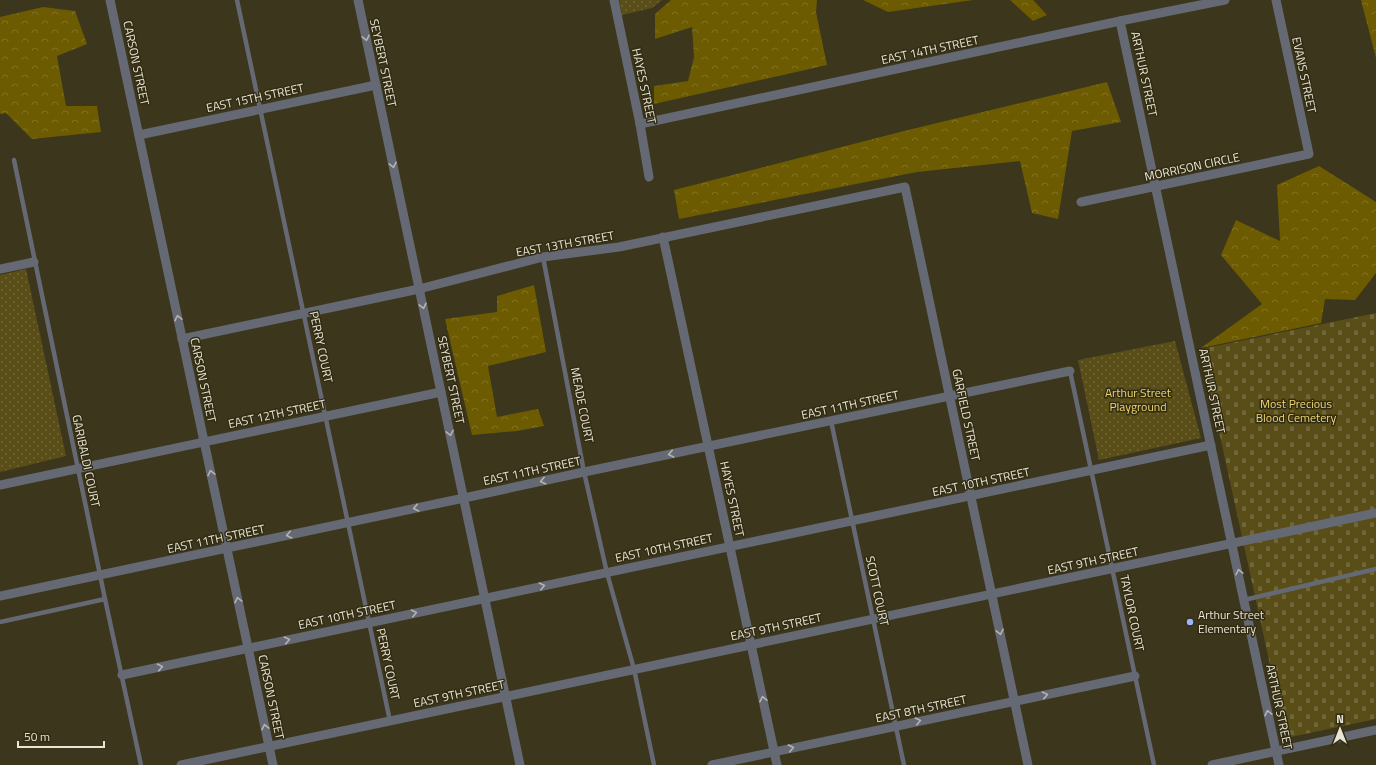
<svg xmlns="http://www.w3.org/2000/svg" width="1376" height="765" font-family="'Titillium Web',sans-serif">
  <defs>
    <pattern id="forest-crowns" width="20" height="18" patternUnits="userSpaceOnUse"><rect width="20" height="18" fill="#6c5b00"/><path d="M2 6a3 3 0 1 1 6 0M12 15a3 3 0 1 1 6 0" fill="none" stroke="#817224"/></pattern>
    <pattern id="cemetery-stones" width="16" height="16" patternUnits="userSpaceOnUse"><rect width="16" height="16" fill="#594d18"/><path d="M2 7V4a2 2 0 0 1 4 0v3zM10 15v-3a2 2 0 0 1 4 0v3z" fill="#716639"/></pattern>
    <pattern id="park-dots" width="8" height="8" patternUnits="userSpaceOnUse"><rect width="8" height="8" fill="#594d18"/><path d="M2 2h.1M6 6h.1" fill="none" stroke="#716639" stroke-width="1.8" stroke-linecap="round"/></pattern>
  </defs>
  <rect width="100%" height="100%" fill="#3c361d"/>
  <g fill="url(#forest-crowns)">
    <polygon points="671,0 817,0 816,12 827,65 654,104 654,86 688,81 694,57 692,27 655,39 655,14"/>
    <polygon points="863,0 973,0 888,12"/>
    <polygon points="1010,0 1033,0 1047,15 1033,21"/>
    <polygon points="1361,0 1376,0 1376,58"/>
    <polygon points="43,7 75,11 87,44 57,56 66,106 97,106 101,132 32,139 6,113 0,114 0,17"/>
    <polygon points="1107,82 1121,122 1072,131 1058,219 1032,213 1020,161 917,172 679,219 674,190 904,131"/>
    <polygon points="1319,166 1376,202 1376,273 1355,300 1325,299 1321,323 1201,348 1262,304 1221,255 1236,220 1280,241 1277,185"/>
    <polygon points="534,285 546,352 488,366 497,417 538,409 544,426 517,431 472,435 445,319 497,312 497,296"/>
  </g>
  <polygon fill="url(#cemetery-stones)" points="1376,313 1376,719 1286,738 1201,349"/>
  <g fill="url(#park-dots)">
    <polygon points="619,0 662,0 652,8 622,15"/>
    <polygon points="26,269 66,456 0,472 0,275"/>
    <polygon points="1175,341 1201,438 1099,460 1078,360"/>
  </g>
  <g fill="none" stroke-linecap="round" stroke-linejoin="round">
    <g stroke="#656974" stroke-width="4.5">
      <polyline points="237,0 390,721"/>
      <polyline points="14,160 105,599 141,765"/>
      <polyline points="543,257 584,472 607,573 634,669 654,765"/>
      <polyline points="1070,371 1154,765"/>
      <polyline points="831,421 904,765"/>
      <polyline points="1244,600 1376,569"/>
      <polyline points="0,622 105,599"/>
    </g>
    <g stroke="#656974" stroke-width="9">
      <polyline points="110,0 273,765"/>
      <polyline points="358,0 520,765"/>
      <polyline points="614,0 640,124 649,177"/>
      <polyline points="1120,21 1279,765"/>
      <polyline points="640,124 1120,21 1225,0"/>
      <polyline points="139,135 376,85"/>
      <polyline points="1081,202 1309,154 1276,0"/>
      <polyline points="663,237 777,765"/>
      <polyline points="0,269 34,262"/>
      <polyline points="182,339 419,289 543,257 619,247 905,187 1028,765"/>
      <polyline points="0,485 441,392"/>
      <polyline points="0,596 464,498 584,472 1070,371"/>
      <polyline points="122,675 1211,445"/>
      <polyline points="181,765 1376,513"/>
      <polyline points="712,765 1135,676"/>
      <polyline points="1212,765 1376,730"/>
    </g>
  </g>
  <defs><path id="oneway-chevron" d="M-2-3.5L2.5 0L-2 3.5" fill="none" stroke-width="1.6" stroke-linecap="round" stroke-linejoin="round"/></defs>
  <g stroke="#b4b3af">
    <use href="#oneway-chevron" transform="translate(366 38) rotate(78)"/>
    <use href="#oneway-chevron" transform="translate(393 165) rotate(78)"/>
    <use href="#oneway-chevron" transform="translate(423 306) rotate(78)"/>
    <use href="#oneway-chevron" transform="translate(178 318) rotate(-102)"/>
    <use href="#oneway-chevron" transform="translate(450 433) rotate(78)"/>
    <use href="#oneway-chevron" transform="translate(671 454) rotate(169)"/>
    <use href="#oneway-chevron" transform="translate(211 473) rotate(-102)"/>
    <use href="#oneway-chevron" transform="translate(543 481) rotate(167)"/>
    <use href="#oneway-chevron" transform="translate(416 508) rotate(168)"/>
    <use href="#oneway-chevron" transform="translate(289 535) rotate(168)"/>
    <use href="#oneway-chevron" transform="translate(1239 572) rotate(-102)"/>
    <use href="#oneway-chevron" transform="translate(542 586) rotate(-12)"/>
    <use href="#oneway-chevron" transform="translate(238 600) rotate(-102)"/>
    <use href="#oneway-chevron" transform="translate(414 613) rotate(-12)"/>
    <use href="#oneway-chevron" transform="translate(1000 632) rotate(78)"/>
    <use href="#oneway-chevron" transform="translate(287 640) rotate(-12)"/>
    <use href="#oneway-chevron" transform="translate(160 667) rotate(-12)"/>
    <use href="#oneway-chevron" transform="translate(1045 695) rotate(-12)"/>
    <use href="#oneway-chevron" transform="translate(763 699) rotate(-102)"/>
    <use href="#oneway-chevron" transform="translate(1268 713) rotate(-102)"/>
    <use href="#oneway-chevron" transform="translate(918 721) rotate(-12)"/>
    <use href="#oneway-chevron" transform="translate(265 727) rotate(-102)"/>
    <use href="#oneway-chevron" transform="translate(791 748) rotate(-12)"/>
  </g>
  <circle fill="#9bb5fd" stroke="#322c13" stroke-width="1.5" cx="1190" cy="622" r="4"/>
  <g text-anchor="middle" stroke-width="3" stroke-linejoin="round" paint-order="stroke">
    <g font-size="12" fill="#e8e5d6" stroke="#322c13">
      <text transform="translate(930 50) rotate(-12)" y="4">EAST 14TH STREET</text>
      <text transform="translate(136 63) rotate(78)" y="4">CARSON STREET</text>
      <text transform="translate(383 63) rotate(78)" y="4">SEYBERT STREET</text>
      <text transform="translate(1144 74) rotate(78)" y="4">ARTHUR STREET</text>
      <text transform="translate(1304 75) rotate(78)" y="4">EVANS STREET</text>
      <text transform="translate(644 86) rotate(78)" y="4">HAYES STREET</text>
      <text transform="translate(255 98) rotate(-12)" y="4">EAST 15TH STREET</text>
      <text transform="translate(1192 167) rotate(-12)" y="4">MORRISON CIRCLE</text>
      <text transform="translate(565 244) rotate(-10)" y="4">EAST 13TH STREET</text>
      <text transform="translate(321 347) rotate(78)" y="4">PERRY COURT</text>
      <text transform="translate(203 380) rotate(78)" y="4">CARSON STREET</text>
      <text transform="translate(451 380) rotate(78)" y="4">SEYBERT STREET</text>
      <text transform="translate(1212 391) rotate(78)" y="4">ARTHUR STREET</text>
      <text transform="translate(582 405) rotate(79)" y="4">MEADE COURT</text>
      <text transform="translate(850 405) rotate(-12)" y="4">EAST 11TH STREET</text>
      <text transform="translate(277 414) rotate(-12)" y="4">EAST 12TH STREET</text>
      <text transform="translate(966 415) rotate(78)" y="4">GARFIELD STREET</text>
      <text transform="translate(86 461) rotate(78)" y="4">GARIBALDI COURT</text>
      <text transform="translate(532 471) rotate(-12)" y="4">EAST 11TH STREET</text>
      <text transform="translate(981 482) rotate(-12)" y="4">EAST 10TH STREET</text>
      <text transform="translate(732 499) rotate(78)" y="4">HAYES STREET</text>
      <text transform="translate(216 539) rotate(-12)" y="4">EAST 11TH STREET</text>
      <text transform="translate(664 548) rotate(-12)" y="4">EAST 10TH STREET</text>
      <text transform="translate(1093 561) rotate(-12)" y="4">EAST 9TH STREET</text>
      <text transform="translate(877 591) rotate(78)" y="4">SCOTT COURT</text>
      <text transform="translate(1132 613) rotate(78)" y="4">TAYLOR COURT</text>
      <text transform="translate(347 615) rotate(-12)" y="4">EAST 10TH STREET</text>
      <text transform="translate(776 627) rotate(-12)" y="4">EAST 9TH STREET</text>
      <text transform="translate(388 664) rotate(78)" y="4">PERRY COURT</text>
      <text transform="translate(459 694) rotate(-12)" y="4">EAST 9TH STREET</text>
      <text transform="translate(271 697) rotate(78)" y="4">CARSON STREET</text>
      <text transform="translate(1279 707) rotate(78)" y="4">ARTHUR STREET</text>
      <text transform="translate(921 709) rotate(-12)" y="4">EAST 8TH STREET</text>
    </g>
    <g font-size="12" fill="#f0d76d" stroke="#322c13">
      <text x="1138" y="397">Arthur Street<tspan x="1138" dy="14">Playground</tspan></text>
      <text x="1296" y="408">Most Precious<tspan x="1296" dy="14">Blood Cemetery</tspan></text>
    </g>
    <g font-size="12" fill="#e8e5d6" stroke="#322c13" text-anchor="start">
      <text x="1198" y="619">Arthur Street<tspan x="1198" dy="14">Elementary</tspan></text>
    </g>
  </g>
  <g transform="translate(1340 729)" stroke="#322c13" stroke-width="3" paint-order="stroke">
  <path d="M0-3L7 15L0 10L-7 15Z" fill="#e8e5d6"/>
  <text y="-6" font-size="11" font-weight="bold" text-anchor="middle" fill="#e8e5d6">N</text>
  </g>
  <path d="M18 741v6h86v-6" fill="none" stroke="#e8e5d6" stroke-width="2"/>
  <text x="24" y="741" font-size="12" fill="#e8e5d6" stroke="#322c13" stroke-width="3" paint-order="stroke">50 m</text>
</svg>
